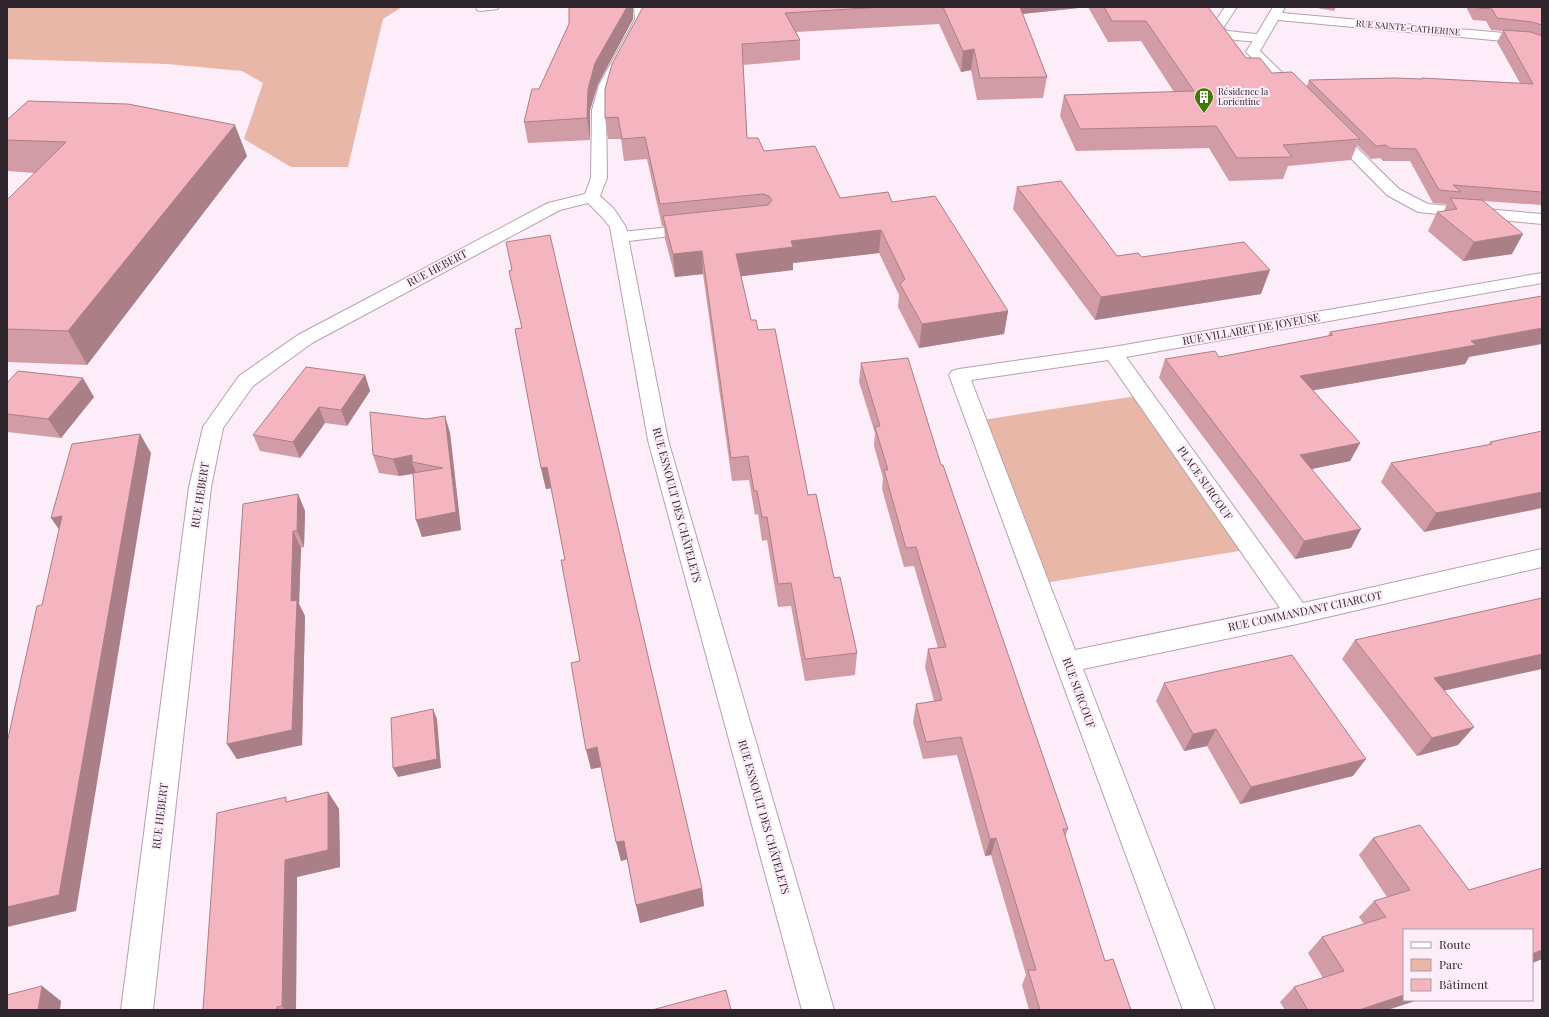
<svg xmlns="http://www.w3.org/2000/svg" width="1549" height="1017" font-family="'Playfair Display',serif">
  <rect width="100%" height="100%" fill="#fcedf8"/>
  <g fill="#e8b7a8">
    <polygon points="7,7 402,7 383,19 348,167 291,167 244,139 263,83 242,71 167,64 7,59"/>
    <polygon points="1143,395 1251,549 1038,584 976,421"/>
  </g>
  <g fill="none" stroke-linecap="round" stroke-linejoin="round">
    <g stroke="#b7a0b1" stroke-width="2">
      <g id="lane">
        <polygon points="476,7 499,7 497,9 481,11 477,10"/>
        <path d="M1225,7H1237L1223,28L1228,31L1265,35L1267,38L1265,41L1261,42C1246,40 1220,42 1210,29Z"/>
        <polygon points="692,225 697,227 700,230 697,233 620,242 615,240 612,237 615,234 620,232"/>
      </g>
    </g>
    <g stroke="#b7a0b1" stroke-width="2">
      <g id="street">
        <polygon points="634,7 646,7 647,19 613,85 606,110 607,178 600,196 614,209 626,227 668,440 834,1010 802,1010 648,440 610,227 602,217 588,203 560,210 312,343 253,386 223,428 211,487 153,1010 121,1010 189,487 203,427 239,376 298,335 548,203 585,194 591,178 592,110 599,85 631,27 635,19"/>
        <polygon points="1273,7 1285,7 1282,13 1526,35 1542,40 1542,48 1525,43 1278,20 1260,51 1300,90 1302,93 1300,96 1295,97 1290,96 1246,52"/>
        <polygon points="1333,127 1338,129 1399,189 1428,204 1542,214 1542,224 1418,212 1387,195 1328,135 1325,132 1328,129"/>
        <path d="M1542,273V283L1126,357L1303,603L1542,549V567L1297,624L1083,669L1215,1010H1183L949,375L952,371L959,369L1113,347ZM1108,360L1280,608L1075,650L971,380Z"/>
      </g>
    </g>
    <use href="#lane" fill="#fff" fill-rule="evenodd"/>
    <use href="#street" fill="#fff" fill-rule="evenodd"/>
  </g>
  <g fill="#d29ca6">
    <polygon points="569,7 633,7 633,19 598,84 590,110 590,140 528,143 524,122 569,24"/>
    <polygon points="643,7 1208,7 1246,58 1272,73 1307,86 1309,80 1421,79 1422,78 1520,83 1497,42 1503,31 1491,30 1486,21 1473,20 1466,7 1542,7 1542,205 1483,201 1512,254 1463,261 1428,231 1437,212 1444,211 1447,204 1433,203 1410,161 1383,161 1380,158 1371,159 1357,145 1351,160 1288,166 1283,179 1229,181 1209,148 1076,151 1060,116 1064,95 1174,92 1141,41 1108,42 1088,7 1022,14 1047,77 1043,98 977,100 971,70 961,72 939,24 796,32 800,40 800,60 743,65 747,138 764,151 840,198 892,202 1008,311 1004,334 919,348 898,307 899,295 879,253 793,263 793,270 741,276 751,320 758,330 857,653 855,675 805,681 791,606 778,607 767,540 762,541 758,514 755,515 749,480 732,481 703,274 675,277 665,239 664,226 662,226 647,159 624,161 621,139 608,139 605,118"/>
    <polygon points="1312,7 1336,7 1334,11"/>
    <polygon points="7,120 247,156 87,365 7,362 7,200 35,173 7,171"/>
    <polygon points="1017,187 1117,256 1142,257 1261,294 1095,320 1013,209"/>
    <polygon points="506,242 702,888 704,906 640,923 627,859 621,861 601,767 591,769 580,661 565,560 551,488 546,489 541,468 522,328 509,271 512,270"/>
    <polygon points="1330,332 1469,357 1465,364 1313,390 1360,443 1350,461 1312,469 1351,548 1295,559 1159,378 1165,359 1219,357 1328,336"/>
    <polygon points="861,363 941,465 1068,829 1065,837 1105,961 1131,1010 1029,1010 1022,985 1026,975 991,855 985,856 957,755 923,759 913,722 916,704 934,701 925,667 928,649 938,648 914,566 904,567 882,489 883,478 874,446 875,433 859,382"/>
    <polygon points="365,375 370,391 347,426 325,423 300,458 260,451 253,435"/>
    <polygon points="7,383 94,397 61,438 7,432"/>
    <polygon points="445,416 450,433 461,530 422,537 413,474 399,476 379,473 373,455 426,419"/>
    <polygon points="1542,431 1424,532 1381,482 1391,463 1489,445 1490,442"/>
    <polygon points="298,494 305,511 304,547 301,548 299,604 305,616 302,745 237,759 227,744"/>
    <polygon points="1355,640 1445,691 1458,745 1417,756 1342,659"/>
    <polygon points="1164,683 1353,776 1240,804 1207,746 1184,751 1156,701"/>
    <polygon points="328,792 339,809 340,867 297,877 296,1010 203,1010 289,801"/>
    <polygon points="1373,838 1469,890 1542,868 1542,959 1532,963 1532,930 1404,1000 1418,1000 1387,1010 1285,1010 1280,1002 1294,987 1323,978 1308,953 1322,937 1364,924 1359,917 1374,901 1387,897 1359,855"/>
  </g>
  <g fill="#ab7f87">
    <polygon points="627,7 633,7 633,19 598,84 590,110 590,140 587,118 588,89 595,63"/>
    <polygon points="1013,7 1088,7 1012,15"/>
    <polygon points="974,49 971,70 961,72 963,51"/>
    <polygon points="235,125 247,156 87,365 68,331"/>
    <polygon points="881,230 879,253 793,263 793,270 736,277 736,254 791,241"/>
    <polygon points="1523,234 1512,254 1463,261 1474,242"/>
    <polygon points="702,251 703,274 675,277 673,254"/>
    <polygon points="1270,270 1261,294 1095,320 1101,297"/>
    <polygon points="1008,311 1004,334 919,348 922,324"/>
    <polygon points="1542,328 1542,344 1469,357 1465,364 1292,394 1300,376 1471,341"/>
    <polygon points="365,375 370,391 347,426 341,410"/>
    <polygon points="83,378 94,397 61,438 48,419"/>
    <polygon points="319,407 325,423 300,458 293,442"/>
    <polygon points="445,416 450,433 461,530 422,537 416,520 456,512"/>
    <polygon points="140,434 151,453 76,911 7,927 7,907"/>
    <polygon points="1360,443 1350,461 1292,473 1300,455"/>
    <polygon points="412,455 412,462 416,473 399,476 393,459"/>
    <polygon points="547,467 552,488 546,489 541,468"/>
    <polygon points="1542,492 1542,508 1424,532 1436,513"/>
    <polygon points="298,494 305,511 304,547 297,531"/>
    <polygon points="62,516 65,538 51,518"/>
    <polygon points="1361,529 1351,548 1295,559 1304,541"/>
    <polygon points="293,531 301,548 299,604 305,616 302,745 237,759 227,744 291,601"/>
    <polygon points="1542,654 1542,669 1420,696 1434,678"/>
    <polygon points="433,709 437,719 441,768 398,777 393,768"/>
    <polygon points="1474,727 1458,745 1417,756 1432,738"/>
    <polygon points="1216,729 1207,746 1184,751 1193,734"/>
    <polygon points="597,747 602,767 591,769 586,750"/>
    <polygon points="1366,759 1353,776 1240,804 1251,787"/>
    <polygon points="328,792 339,809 340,867 297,877 296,1010 285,1010 282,1006 285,860"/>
    <polygon points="996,838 991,855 985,856 990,839"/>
    <polygon points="624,841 628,859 621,861 616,842"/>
    <polygon points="702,888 704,906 640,923 636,905"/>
    <polygon points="1542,950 1542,959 1532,963 1532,954"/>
    <polygon points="42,986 61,1001 60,1010 38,1010"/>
    <polygon points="1404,995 1404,1000 1418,1000 1387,1010 1359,1010"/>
  </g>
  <g fill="#f4b5c1" stroke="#ab7f87">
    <polygon points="569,7 627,7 595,63 588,89 587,118 524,122 532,89 539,89 569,24"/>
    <polygon points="643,7 883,7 785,13 800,40 742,44 747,138 758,138 764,151 815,146 840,198 888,192 892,202 935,196 1008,311 922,324 900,284 905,279 881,230 791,241 793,247 736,254 751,320 756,320 758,330 775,329 808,495 816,494 834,578 840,577 857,653 805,659 791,583 778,584 767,517 762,517 757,491 754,491 748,456 731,458 702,251 673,254 663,216 768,205 772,200 769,196 763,194 660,204 645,137 622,139 618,117 605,118 605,89 612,64"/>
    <polygon points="943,7 1020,7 1047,77 980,78 974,49 963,51"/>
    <polygon points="1104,7 1208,7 1246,58 1260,58 1272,73 1292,72 1360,139 1283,145 1292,157 1237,158 1216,126 1080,129 1064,95 1194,91 1146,21 1112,21"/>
    <polygon points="1477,7 1542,7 1542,25 1532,22 1497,18 1492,9 1478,8"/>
    <polygon points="1503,30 1531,32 1542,36 1542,192 1453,185 1461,192 1439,190 1416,149 1389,148 1386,145 1376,146 1309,80 1394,78 1422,79 1422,78 1533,84"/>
    <polygon points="28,101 128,104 235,125 68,331 7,329 7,200 66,142 7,140 7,120"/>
    <polygon points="1061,181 1117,256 1138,253 1142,257 1244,242 1270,270 1101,297 1017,187"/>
    <polygon points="1450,198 1482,200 1523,234 1474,242 1437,212 1457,209"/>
    <polygon points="550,235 702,888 636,905 624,841 616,842 597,747 586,750 571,663 580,661 561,560 565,560 547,467 541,468 515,329 522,328 509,271 512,270 506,242"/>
    <polygon points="1542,296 1542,328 1471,341 1476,345 1300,376 1360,443 1300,455 1361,529 1304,541 1165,359 1215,351 1219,357 1333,335 1330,332"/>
    <polygon points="908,358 941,465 943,465 1068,829 1063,829 1105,961 1113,959 1131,1010 1040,1010 1028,970 1036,970 996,838 990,839 961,737 926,742 916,704 942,700 928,649 946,647 916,547 906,548 884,470 888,470 875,427 880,426 861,363"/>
    <polygon points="306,367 365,375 341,410 319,407 293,442 253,435"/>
    <polygon points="18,371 83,378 48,419 7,414 7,383"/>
    <polygon points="370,412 426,419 445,416 456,512 416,520 413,473 443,468 412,462 412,455 393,459 373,455"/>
    <polygon points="1542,431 1542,492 1436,513 1391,463 1492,444 1490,442"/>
    <polygon points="140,434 59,895 7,907 7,743 37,606 42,605 62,516 51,518 72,444"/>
    <polygon points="298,494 297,531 293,531 291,601 297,600 292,730 227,744 243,504"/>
    <polygon points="1542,598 1542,654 1434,678 1474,727 1432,738 1355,640"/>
    <polygon points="1292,655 1366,759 1251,787 1216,729 1193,734 1164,683"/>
    <polygon points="433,709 437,759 393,768 391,718"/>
    <polygon points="328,792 328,850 285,860 282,1006 277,1007 276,1010 203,1010 217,813 286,797 286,802"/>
    <polygon points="1420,825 1469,890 1542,868 1542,950 1532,954 1532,930 1404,930 1404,995 1359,1010 1308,1010 1294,987 1344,971 1322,937 1386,917 1374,901 1410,890 1373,838"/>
    <polygon points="42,986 38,1010 7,1010 7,995"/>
    <polygon points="726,990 731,1010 652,1010"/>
  </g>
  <defs>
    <g id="building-pin" transform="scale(1)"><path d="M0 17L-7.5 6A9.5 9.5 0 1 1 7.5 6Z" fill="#427807" stroke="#fcedf8"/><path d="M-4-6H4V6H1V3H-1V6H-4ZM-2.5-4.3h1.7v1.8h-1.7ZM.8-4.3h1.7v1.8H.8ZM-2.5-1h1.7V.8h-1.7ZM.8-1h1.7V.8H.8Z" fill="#fff"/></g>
  </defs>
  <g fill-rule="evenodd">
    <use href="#building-pin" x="1204" y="97"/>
  </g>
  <g text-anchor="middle" stroke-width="4" stroke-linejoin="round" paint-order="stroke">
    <g font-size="9" fill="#2f262d" stroke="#fcedf8">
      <text transform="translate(1408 28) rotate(5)" y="3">RUE SAINTE-CATHERINE</text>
    </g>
    <g font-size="9" fill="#2f262d" stroke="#fcedf8" text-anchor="start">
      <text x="1218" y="95">Résidence la<tspan x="1218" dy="10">Lorientine</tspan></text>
    </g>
    <g font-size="11" fill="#2f262d" stroke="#fcedf8">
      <text transform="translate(437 268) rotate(-28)" y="4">RUE HEBERT</text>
      <text transform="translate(1251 329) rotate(-10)" y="4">RUE VILLARET DE JOYEUSE</text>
      <text transform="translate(1205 483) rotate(55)" y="4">PLACE SURCOUF</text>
      <text transform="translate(200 495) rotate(-81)" y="4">RUE HEBERT</text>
      <text transform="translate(677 505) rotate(75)" y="4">RUE ESNOULT DES CHÂTELETS</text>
      <text transform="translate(1305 611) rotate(-12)" y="4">RUE COMMANDANT CHARCOT</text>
      <text transform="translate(1079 693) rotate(70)" y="4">RUE SURCOUF</text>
      <text transform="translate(160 816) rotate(-83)" y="4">RUE HEBERT</text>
      <text transform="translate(764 817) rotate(74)" y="4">RUE ESNOULT DES CHÂTELETS</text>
    </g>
  </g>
  <rect width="1549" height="1017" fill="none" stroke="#2f262d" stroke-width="16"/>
  <rect x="1403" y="929" width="130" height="72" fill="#fcedf8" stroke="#aa9da7"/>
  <rect x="1411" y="942" width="20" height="6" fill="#ffffff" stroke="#aa9da7"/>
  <text x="1439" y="949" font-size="12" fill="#2f262d">Route</text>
  <rect x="1411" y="959" width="20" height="12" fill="#e8b7a8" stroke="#aa9da7"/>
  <text x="1439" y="969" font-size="12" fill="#2f262d">Parc</text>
  <rect x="1411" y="979" width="20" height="12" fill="#f4b5c1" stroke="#aa9da7"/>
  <text x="1439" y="989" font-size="12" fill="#2f262d">Bâtiment</text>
</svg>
